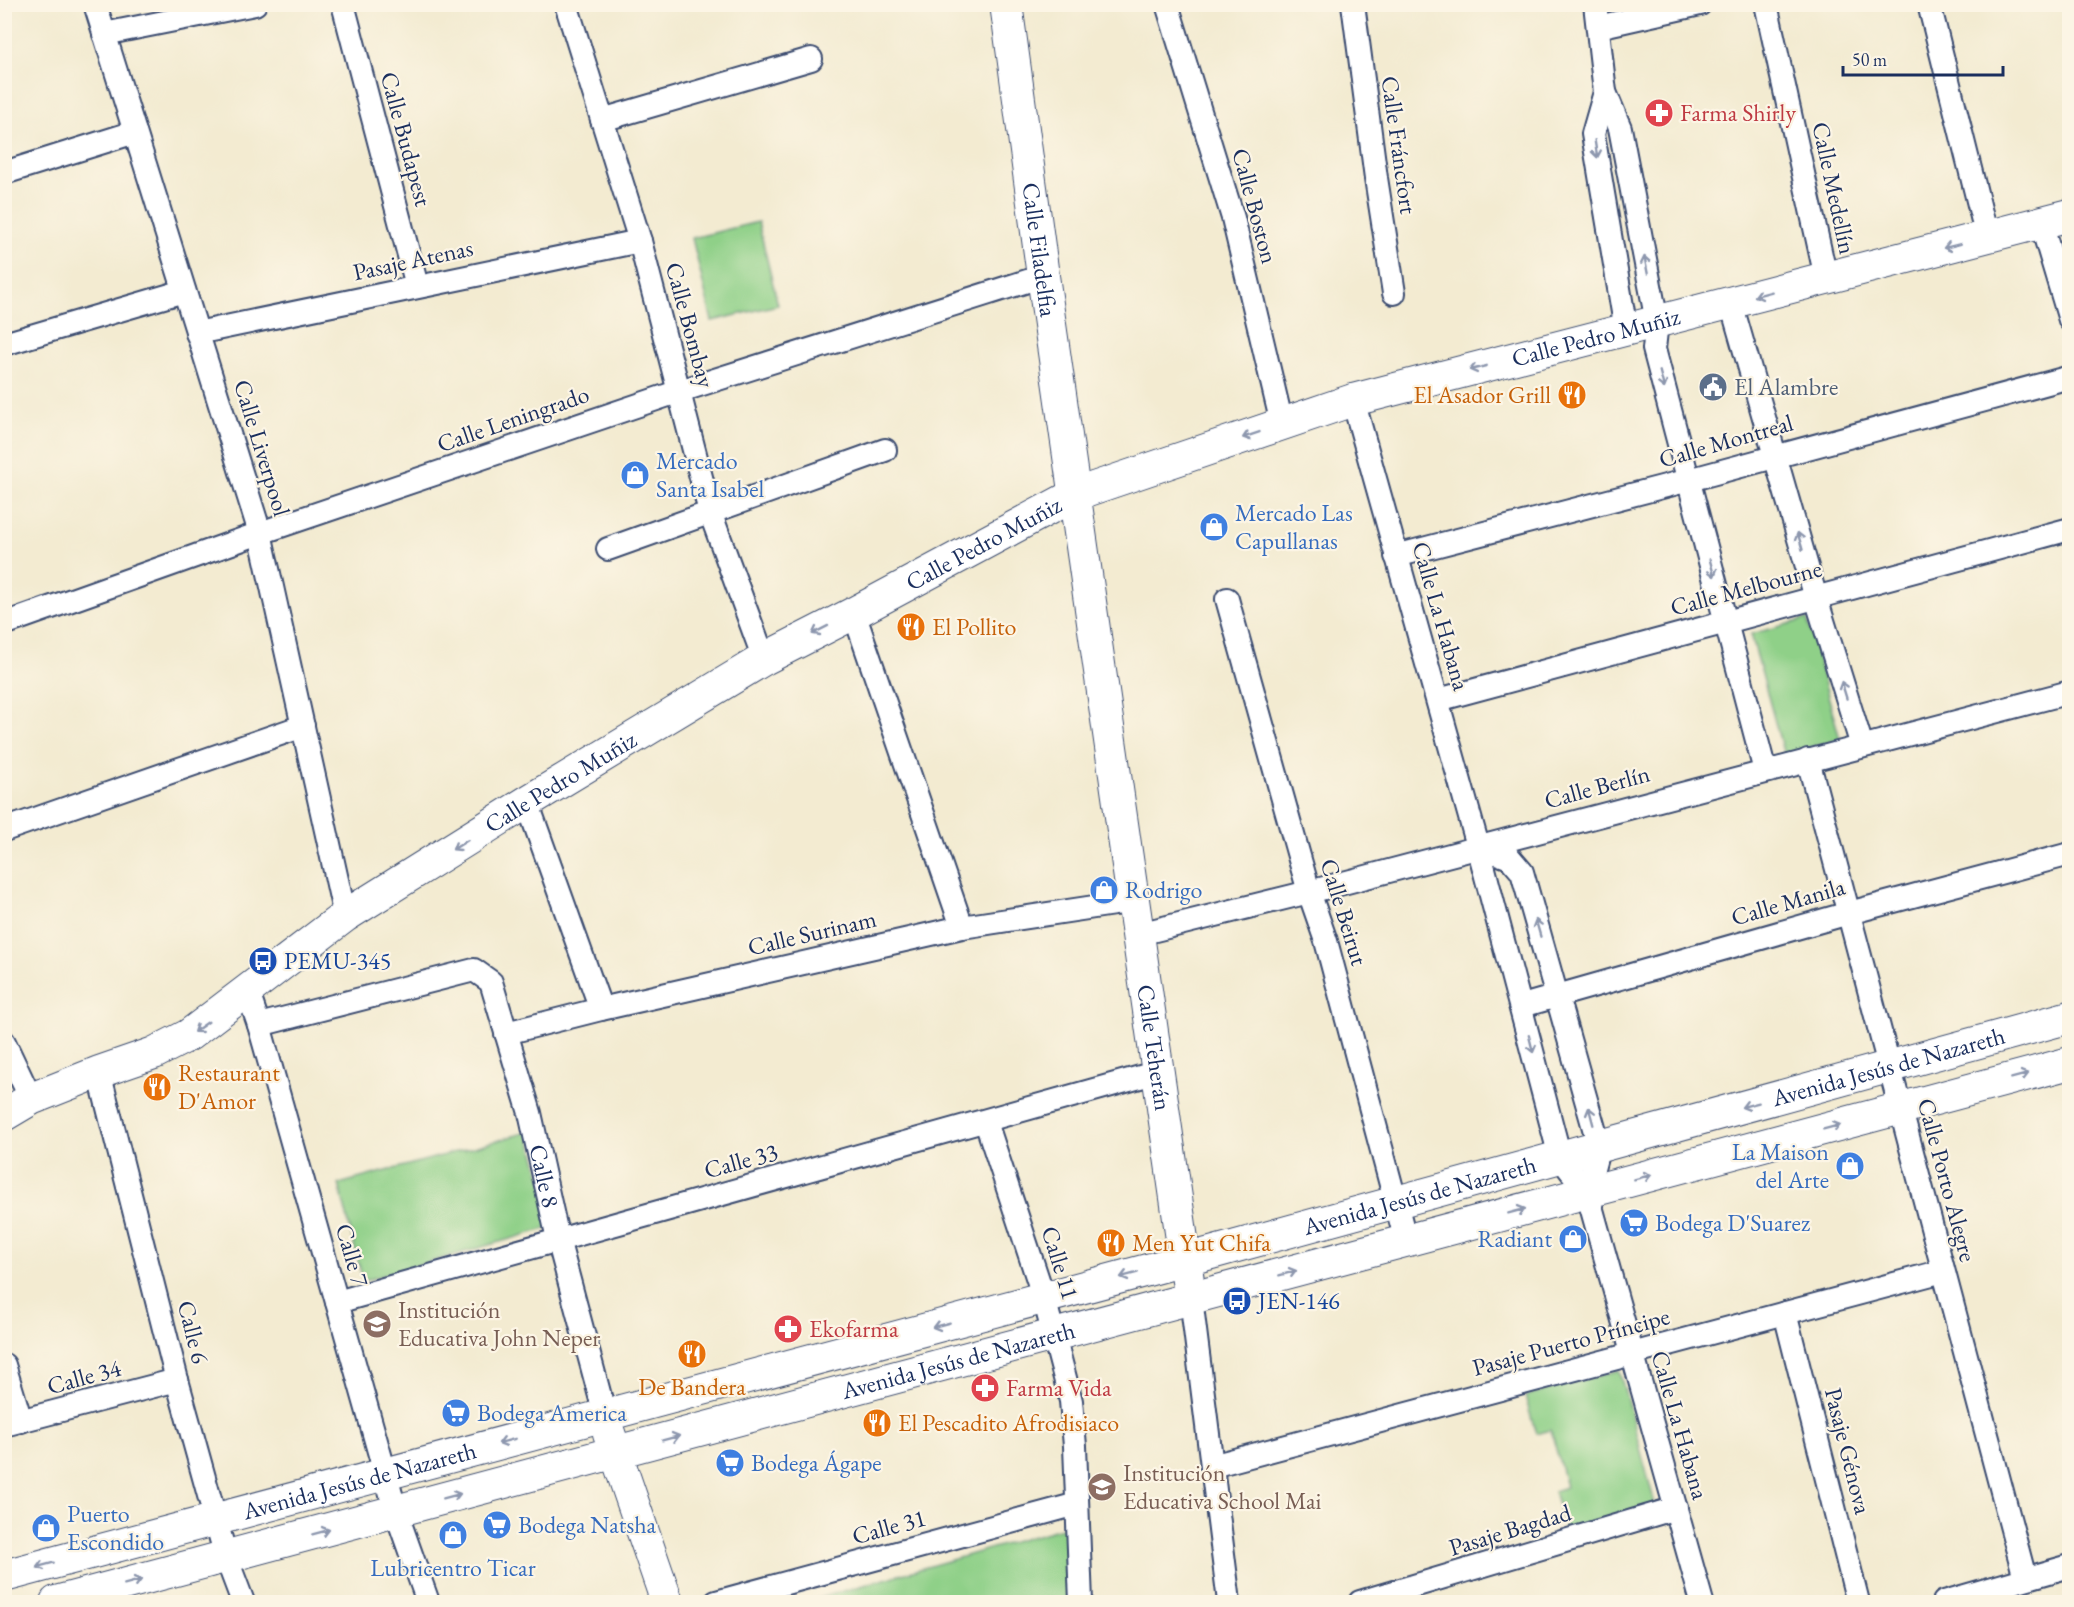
<svg xmlns="http://www.w3.org/2000/svg" width="2074" height="1607" font-family="'EB Garamond',serif">
  <rect width="100%" height="100%" fill="#fcf5e5"/>
  <filter id="ink" filterUnits="userSpaceOnUse"><feTurbulence type="fractalNoise" baseFrequency=".0167" numOctaves="2"/><feDisplacementMap in="SourceGraphic" scale="12" xChannelSelector="R" yChannelSelector="G"/><feConvolveMatrix kernelMatrix="1 2 1 2 8 2 1 2 1" color-interpolation-filters="sRGB"/></filter>
  <filter id="wash" filterUnits="userSpaceOnUse"><feTurbulence type="fractalNoise" baseFrequency=".008" numOctaves="4" result="noise"/><feDisplacementMap in="SourceGraphic" scale="24" xChannelSelector="R" yChannelSelector="G"/><feGaussianBlur stdDeviation="1.35" result="paint"/><feColorMatrix in="noise" values="0 0 0 0 0 0 0 0 0 0 0 0 0 0 0 0 0 1.4 0 .05"/><feComposite in="paint" operator="in"/></filter>
  <g filter="url(#wash)">
    <rect width="100%" height="100%" fill="#f3ebd1"/>
    <g fill="#8fd088" stroke="#558073" stroke-width="1.5">
      <polygon points="758,222 778,305 712,321 692,238"/>
      <polygon points="1807,619 1840,739 1784,755 1751,634"/>
      <polygon points="528,1132 556,1226 363,1281 339,1184"/>
      <polygon points="1619,1370 1655,1504 1565,1529 1554,1491 1566,1487 1551,1430 1536,1434 1525,1396"/>
      <polygon points="1072,1525 1069,1602 805,1602"/>
    </g>
  </g>
  <g filter="url(#ink)">
    <g fill="none" stroke-linecap="round" stroke-linejoin="round">
      <g stroke="#3b4b6f" stroke-width="26">
        <g id="street">
          <polyline points="95,4 260,533 345,916"/>
          <polyline points="343,4 417,286"/>
          <polyline points="566,4 640,241 710,512 764,659"/>
          <polyline points="1167,4 1233,218 1282,424"/>
          <polyline points="1353,4 1376,178 1394,293"/>
          <polyline points="1595,4 1605,92 1620,128 1657,322 1654,349 1765,771"/>
          <polyline points="1766,4 1826,278"/>
          <polyline points="1929,4 1987,237"/>
          <polyline points="1598,27 1700,4"/>
          <polyline points="104,34 255,4"/>
          <polyline points="1605,92 1593,134 1626,330"/>
          <polyline points="602,120 811,59"/>
          <polyline points="4,173 135,132"/>
          <polyline points="2041,223 2070,320"/>
          <polyline points="1731,303 1816,598 1862,746"/>
          <polyline points="197,333 640,241"/>
          <polyline points="4,344 184,291"/>
          <polyline points="1353,400 1478,846 1560,1157 1587,1192 1702,1602"/>
          <polyline points="608,549 885,450"/>
          <polyline points="1396,556 1689,480 2070,377"/>
          <polyline points="1227,599 1309,892 1326,941 1406,1241"/>
          <polyline points="854,613 962,927"/>
          <polyline points="4,624 260,533 680,391 1043,276"/>
          <polyline points="1438,700 2070,529"/>
          <polyline points="1808,760 2025,1578"/>
          <polyline points="527,802 601,1009"/>
          <polyline points="4,830 303,726"/>
          <polyline points="1478,846 1510,858 1522,872 1599,1146 1587,1192"/>
          <polyline points="1139,934 1309,892 2070,692"/>
          <polyline points="247,990 259,1025 396,1512 428,1602"/>
          <polyline points="1522,1006 1849,913 2070,854"/>
          <path id="s1" d="M259,1025L474,970L491,982L530,1113L558,1239L605,1415"/>
          <polyline points="506,1033 601,1009 962,927 1134,901"/>
          <polyline points="4,1042 31,1099"/>
          <polyline points="99,1072 177,1380 226,1557 243,1602"/>
          <polyline points="986,1122 1044,1298 1071,1401 1075,1446 1081,1602"/>
          <polyline points="1191,1298 1229,1602"/>
          <polyline points="337,1302 1158,1072"/>
          <polyline points="1785,1313 1858,1602"/>
          <polyline points="4,1365 21,1421"/>
          <polyline points="4,1425 177,1380"/>
          <polyline points="1212,1466 1943,1271"/>
          <polyline points="716,1602 1077,1504"/>
          <polyline points="1360,1602 1676,1508"/>
          <polyline points="1944,1602 2070,1566"/>
        </g>
      </g>
      <g stroke="#3b4b6f" stroke-width="34">
        <g id="secondary">
          <path id="s2" d="M1006,4L1043,276L1188,1281"/>
          <path id="s3" d="M4,1115L31,1099L99,1072L154,1053L189,1035L345,916L527,802L764,659L854,613L1076,494L1353,400L2070,215"/>
          <polyline points="609,1433 667,1602"/>
          <path id="s4" d="M4,1576L1211,1253L2070,1017"/>
          <path id="s5" d="M56,1602L2070,1063"/>
        </g>
      </g>
      <use href="#street" stroke="#fff" stroke-width="22"/>
      <use href="#secondary" stroke="#fff" stroke-width="32"/>
    </g>
    <defs><path id="oneway-shaft" d="M-6 0H5M1.5-3L5.5 0L1.5 3" fill="none" stroke-width="1.6" stroke-linecap="round" stroke-linejoin="round" transform="scale(1.5)"/></defs>
    <g stroke="#8d97ae">
      <use href="#oneway-shaft" transform="translate(1596 149) rotate(81)"/>
      <use href="#oneway-shaft" transform="translate(1952 246) rotate(166)"/>
      <use href="#oneway-shaft" transform="translate(1646 265) rotate(-101)"/>
      <use href="#oneway-shaft" transform="translate(1763 294) rotate(165)"/>
      <use href="#oneway-shaft" transform="translate(1478 368) rotate(166)"/>
      <use href="#oneway-shaft" transform="translate(1662 380) rotate(75)"/>
      <use href="#oneway-shaft" transform="translate(1251 435) rotate(161)"/>
      <use href="#oneway-shaft" transform="translate(1800 541) rotate(-106)"/>
      <use href="#oneway-shaft" transform="translate(1712 568) rotate(75)"/>
      <use href="#oneway-shaft" transform="translate(820 630) rotate(153)"/>
      <use href="#oneway-shaft" transform="translate(1844 690) rotate(-107)"/>
      <use href="#oneway-shaft" transform="translate(460 845) rotate(148)"/>
      <use href="#oneway-shaft" transform="translate(1538 928) rotate(-106)"/>
      <use href="#oneway-shaft" transform="translate(201 1027) rotate(145)"/>
      <use href="#oneway-shaft" transform="translate(1531 1044) rotate(76)"/>
      <use href="#oneway-shaft" transform="translate(2020 1076) rotate(-15)"/>
      <use href="#oneway-shaft" transform="translate(1750 1105) rotate(165)"/>
      <use href="#oneway-shaft" transform="translate(1591 1116) rotate(-105)"/>
      <use href="#oneway-shaft" transform="translate(1832 1127) rotate(-15)"/>
      <use href="#oneway-shaft" transform="translate(1643 1177) rotate(-15)"/>
      <use href="#oneway-shaft" transform="translate(1517 1211) rotate(-15)"/>
      <use href="#oneway-shaft" transform="translate(1288 1273) rotate(-15)"/>
      <use href="#oneway-shaft" transform="translate(1129 1275) rotate(165)"/>
      <use href="#oneway-shaft" transform="translate(941 1325) rotate(165)"/>
      <use href="#oneway-shaft" transform="translate(671 1438) rotate(-15)"/>
      <use href="#oneway-shaft" transform="translate(507 1441) rotate(165)"/>
      <use href="#oneway-shaft" transform="translate(452 1496) rotate(-15)"/>
      <use href="#oneway-shaft" transform="translate(321 1532) rotate(-15)"/>
      <use href="#oneway-shaft" transform="translate(45 1565) rotate(165)"/>
      <use href="#oneway-shaft" transform="translate(133 1582) rotate(-15)"/>
    </g>
  </g>
  <defs>
    <g id="pharmacy-disc" transform="scale(1.5)"><circle r="9.5" fill="#e0444e" stroke="#fcf5e5"/><path d="M-2-6h4v4h4v4h-4v4h-4v-4h-4v-4h4Z" fill="#fff"/></g>
    <g id="civic-disc" transform="scale(1.5)"><circle r="9.5" fill="#5c6f8a" stroke="#fcf5e5"/><path d="M-.6-6.5H3V-4.5H.6V-3L4-1V1h2V6H-6V1h2V-1L-.6-3ZM-1.2 2.5V6h2.4V2.5Z" fill="#fff"/></g>
    <g id="restaurant-disc" transform="scale(1.5)"><circle r="9.5" fill="#e8710a" stroke="#fcf5e5"/><path d="M-5-6h1v4h1v-4h1v4h1v-4h1v5L-1.5 .5V6h-2V.5L-5-1ZM5-6V6H3V1.5H1.5Q1.5-4 5-6Z" fill="#fff"/></g>
    <g id="shop-disc" transform="scale(1.5)"><circle r="9.5" fill="#3f7fe0" stroke="#fcf5e5"/><path d="M-5-2.5h2.3a2.7 3.5 0 0 1 5.4 0H5L5.5 6h-11ZM-1.5-2.5h3a1.5 2.3 0 0 0-3 0Z" fill="#fff"/></g>
    <g id="bus-disc" transform="scale(1.5)"><circle r="9.5" fill="#1a4fb4" stroke="#fcf5e5"/><path d="M-5-6H5V4H4V6H2V4H-2V6H-4V4H-5ZM-3.5-4V0h7V-4ZM-3.5 1.2v1.5H-2V1.2ZM2 1.2v1.5H3.5V1.2Z" fill="#fff"/></g>
    <g id="supermarket-disc" transform="scale(1.5)"><circle r="9.5" fill="#3f7fe0" stroke="#fcf5e5"/><path d="M-6-5.5h2.5l.6 2H6L4.5 2H-2.5L-4.4-4H-6ZM-1.5 3.2a1.3 1.3 0 1 0 .1 0ZM3 3.2a1.3 1.3 0 1 0 .1 0Z" fill="#fff"/></g>
    <g id="school-disc" transform="scale(1.5)"><circle r="9.5" fill="#8d6e63" stroke="#fcf5e5"/><path d="M0-5L7-2L0 1L-7-2ZM-4 1L0 2.5L4 1V4Q0 6-4 4Z" fill="#fff"/></g>
  </defs>
  <g fill-rule="evenodd">
    <use href="#pharmacy-disc" x="1659" y="113"/>
    <use href="#civic-disc" x="1713" y="387"/>
    <use href="#restaurant-disc" x="1572" y="395"/>
    <use href="#shop-disc" x="635" y="475"/>
    <use href="#shop-disc" x="1214" y="527"/>
    <use href="#restaurant-disc" x="911" y="627"/>
    <use href="#shop-disc" x="1104" y="890"/>
    <use href="#bus-disc" x="263" y="961"/>
    <use href="#restaurant-disc" x="157" y="1087"/>
    <use href="#shop-disc" x="1850" y="1166"/>
    <use href="#supermarket-disc" x="1634" y="1223"/>
    <use href="#shop-disc" x="1573" y="1239"/>
    <use href="#restaurant-disc" x="1111" y="1243"/>
    <use href="#bus-disc" x="1237" y="1301"/>
    <use href="#school-disc" x="377" y="1324"/>
    <use href="#pharmacy-disc" x="788" y="1329"/>
    <use href="#restaurant-disc" x="692" y="1354"/>
    <use href="#pharmacy-disc" x="985" y="1388"/>
    <use href="#supermarket-disc" x="456" y="1413"/>
    <use href="#restaurant-disc" x="877" y="1423"/>
    <use href="#supermarket-disc" x="730" y="1463"/>
    <use href="#school-disc" x="1102" y="1487"/>
    <use href="#supermarket-disc" x="497" y="1525"/>
    <use href="#shop-disc" x="46" y="1528"/>
    <use href="#shop-disc" x="453" y="1535"/>
  </g>
  <g text-anchor="middle" stroke-width="4.5" stroke-linejoin="round" paint-order="stroke">
    <g font-size="24" fill="#be3a42" stroke="#fcf5e5" text-anchor="start">
      <text x="1680" y="121">Farma Shirly</text>
      <text x="809" y="1337">Ekofarma</text>
      <text x="1006" y="1396">Farma Vida</text>
    </g>
    <g font-size="24" fill="#1b2f5e" stroke="#fcf5e5">
      <text transform="translate(406 139) rotate(75)" y="8">Calle Budapest</text>
      <text transform="translate(1399 145) rotate(82)" y="8">Calle Fráncfort</text>
      <text transform="translate(1834 188) rotate(78)" y="8">Calle Medellín</text>
      <text transform="translate(1255 206) rotate(75)" y="8">Calle Boston</text>
      <text dy="8" stroke="none"><textPath href="#s2" startOffset="248">Calle Filadelfia</textPath></text>
      <text transform="translate(413 260) rotate(-12)" y="8">Pasaje Atenas</text>
      <text transform="translate(690 325) rotate(75)" y="8">Calle Bombay</text>
      <text dy="8" stroke="none"><textPath href="#s3" startOffset="1786">Calle Pedro Muñiz</textPath></text>
      <text transform="translate(513 419) rotate(-19)" y="8">Calle Leningrado</text>
      <text transform="translate(1726 441) rotate(-16)" y="8">Calle Montreal</text>
      <text transform="translate(262 448) rotate(73)" y="8">Calle Liverpool</text>
      <text dy="8" stroke="none"><textPath href="#s3" startOffset="1138">Calle Pedro Muñiz</textPath></text>
      <text transform="translate(1746 588) rotate(-15)" y="8">Calle Melbourne</text>
      <text transform="translate(1441 616) rotate(74)" y="8">Calle La Habana</text>
      <text dy="8" stroke="none"><textPath href="#s3" startOffset="652">Calle Pedro Muñiz</textPath></text>
      <text transform="translate(1597 787) rotate(-15)" y="8">Calle Berlín</text>
      <text transform="translate(1788 902) rotate(-16)" y="8">Calle Manila</text>
      <text transform="translate(1344 912) rotate(73)" y="8">Calle Beirut</text>
      <text transform="translate(812 933) rotate(-13)" y="8">Calle Surinam</text>
      <text dy="8" stroke="none"><textPath href="#s2" startOffset="1054">Calle Teherán</textPath></text>
      <text dy="8" stroke="none"><textPath href="#s4" startOffset="1952">Avenida Jesús de Nazareth</textPath></text>
      <text transform="translate(741 1161) rotate(-15)" y="8">Calle 33</text>
      <text dy="8" stroke="none"><textPath href="#s1" startOffset="444">Calle 8</textPath></text>
      <text transform="translate(1947 1180) rotate(75)" y="8">Calle Porto Alegre</text>
      <text dy="8" stroke="none"><textPath href="#s4" startOffset="1466">Avenida Jesús de Nazareth</textPath></text>
      <text transform="translate(352 1255) rotate(74)" y="8">Calle 7</text>
      <text transform="translate(1060 1263) rotate(73)" y="8">Calle 11</text>
      <text transform="translate(193 1332) rotate(76)" y="8">Calle 6</text>
      <text transform="translate(1571 1342) rotate(-15)" y="8">Pasaje Puerto Príncipe</text>
      <text dy="8" stroke="none"><textPath href="#s5" startOffset="934">Avenida Jesús de Nazareth</textPath></text>
      <text transform="translate(84 1377) rotate(-15)" y="8">Calle 34</text>
      <text transform="translate(1680 1425) rotate(74)" y="8">Calle La Habana</text>
      <text transform="translate(1848 1451) rotate(76)" y="8">Pasaje Génova</text>
      <text dy="8" stroke="none"><textPath href="#s4" startOffset="368">Avenida Jesús de Nazareth</textPath></text>
      <text transform="translate(889 1527) rotate(-15)" y="8">Calle 31</text>
      <text transform="translate(1510 1530) rotate(-17)" y="8">Pasaje Bagdad</text>
    </g>
    <g font-size="24" fill="#4e5e75" stroke="#fcf5e5" text-anchor="start">
      <text x="1734" y="395">El Alambre</text>
    </g>
    <g font-size="24" fill="#c56008" stroke="#fcf5e5" text-anchor="start">
      <text x="1551" y="403" text-anchor="end">El Asador Grill</text>
      <text x="932" y="635">El Pollito</text>
      <text x="178" y="1081">Restaurant<tspan x="178" dy="28">D'Amor</tspan></text>
      <text x="1132" y="1251">Men Yut Chifa</text>
      <text x="692" y="1395" text-anchor="middle">De Bandera</text>
      <text x="898" y="1431">El Pescadito Afrodisiaco</text>
    </g>
    <g font-size="24" fill="#366cbe" stroke="#fcf5e5" text-anchor="start">
      <text x="656" y="469">Mercado<tspan x="656" dy="28">Santa Isabel</tspan></text>
      <text x="1235" y="521">Mercado Las<tspan x="1235" dy="28">Capullanas</tspan></text>
      <text x="1125" y="898">Rodrigo</text>
      <text x="1829" y="1160" text-anchor="end">La Maison<tspan x="1829" dy="28">del Arte</tspan></text>
      <text x="1655" y="1231">Bodega D'Suarez</text>
      <text x="1552" y="1247" text-anchor="end">Radiant</text>
      <text x="477" y="1421">Bodega America</text>
      <text x="751" y="1471">Bodega Ágape</text>
      <text x="67" y="1522">Puerto<tspan x="67" dy="28">Escondido</tspan></text>
      <text x="518" y="1533">Bodega Natsha</text>
      <text x="453" y="1576" text-anchor="middle">Lubricentro Ticar</text>
    </g>
    <g font-size="24" fill="#164399" stroke="#fcf5e5" text-anchor="start">
      <text x="284" y="969">PEMU-345</text>
      <text x="1258" y="1309">JEN-146</text>
    </g>
    <g font-size="24" fill="#785e54" stroke="#fcf5e5" text-anchor="start">
      <text x="398" y="1318">Institución<tspan x="398" dy="28">Educativa John Neper</tspan></text>
      <text x="1123" y="1481">Institución<tspan x="1123" dy="28">Educativa School Mai</tspan></text>
    </g>
  </g>
  <rect width="2074" height="1607" fill="none" stroke="#fcf5e5" stroke-width="24"/>
  <path d="M1843 66v9h160v-9" fill="none" stroke="#1b2f5e" stroke-width="3"/>
  <text x="1852" y="66" font-size="18" fill="#1b2f5e" stroke="#fcf5e5" stroke-width="4.5" paint-order="stroke">50 m</text>
</svg>
